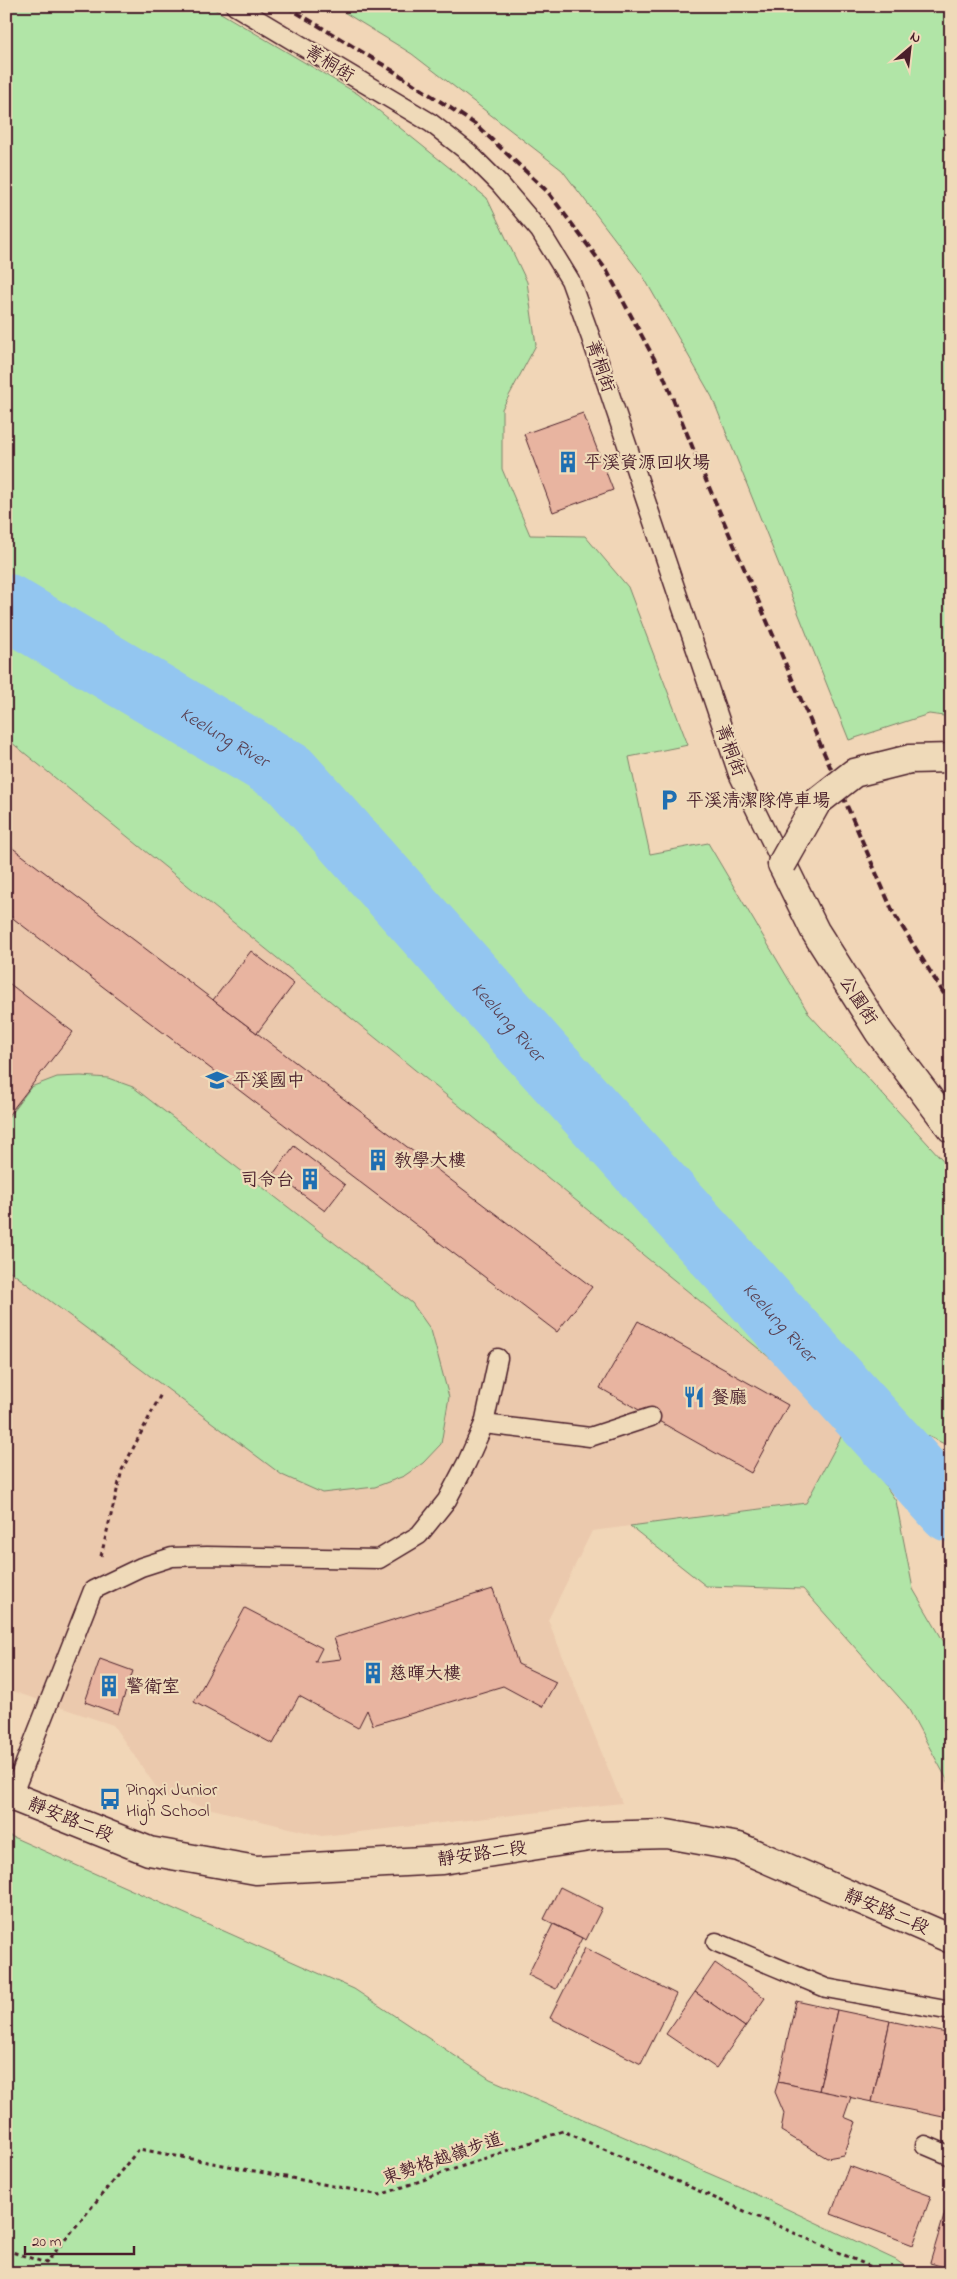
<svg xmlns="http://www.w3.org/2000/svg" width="957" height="2279" font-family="'Indie Flower','LXGW WenKai TC',sans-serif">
  <rect width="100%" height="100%" fill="#f1d6b7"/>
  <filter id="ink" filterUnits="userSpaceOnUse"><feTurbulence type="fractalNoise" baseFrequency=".02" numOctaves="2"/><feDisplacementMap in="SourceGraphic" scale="10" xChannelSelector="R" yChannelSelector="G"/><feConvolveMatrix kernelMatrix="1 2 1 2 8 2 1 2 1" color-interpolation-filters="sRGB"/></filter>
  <g filter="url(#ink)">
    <polygon fill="#ebc9ad" points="6,738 850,1422 806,1503 592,1531 548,1620 622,1803 322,1836 163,1797 113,1725 6,1689"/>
    <g fill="#b1e5a7" stroke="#7e8269">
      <polygon points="6,6 209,6 358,94 487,198 527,282 536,345 502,409 502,469 530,535 585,536 628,587 688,745 629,757 650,854 708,843 809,1014 951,1169 951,1447 902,1424 875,1470 896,1501 913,1589 951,1654 951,1787 907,1706 803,1589 706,1586 630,1526 806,1503 849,1422 6,738"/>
      <polygon points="334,6 951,6 951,717 929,714 849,740 712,397 643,276 562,170 412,54"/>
      <polygon points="81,1076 108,1078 133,1087 412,1303 431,1330 449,1397 441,1444 423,1463 404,1476 375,1487 322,1493 282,1475 6,1268 6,1120 31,1087 57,1077"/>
      <polygon points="6,1834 354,1989 490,2079 738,2186 896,2260 914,2273 6,2273"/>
    </g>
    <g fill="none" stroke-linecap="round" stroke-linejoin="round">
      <path stroke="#93c6f0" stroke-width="65" id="s1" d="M6,606L289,774L542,1058L951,1510"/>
    </g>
    <g fill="#e8b4a0" stroke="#4a1f2b">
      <polygon points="583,413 613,490 553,512 524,434"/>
      <polygon points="6,843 592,1287 557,1332 6,913"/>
      <polygon points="251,951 294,984 257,1033 213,1000"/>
      <polygon points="6,981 73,1032 6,1118"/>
      <polygon points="294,1146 345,1185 325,1211 274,1173"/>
      <polygon points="638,1321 788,1405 751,1473 600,1388"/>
      <polygon points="493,1589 518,1664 556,1682 542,1707 503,1686 373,1725 367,1710 358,1728 299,1696 273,1744 194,1702 245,1608 322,1648 315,1662 341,1659 334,1638"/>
      <polygon points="100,1659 133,1671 118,1714 85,1702"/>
      <polygon points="560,1887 602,1908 586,1940 544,1919"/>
      <polygon points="553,1924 582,1938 556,1989 528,1975"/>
      <polygon points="585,1948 676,1994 641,2064 550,2018"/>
      <polygon points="715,1963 765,1998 745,2027 695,1992"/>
      <polygon points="695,1992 745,2027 716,2068 666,2034"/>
      <polygon points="796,2001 837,2010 819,2091 778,2082"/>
      <polygon points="837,2010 890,2021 872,2102 819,2091"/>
      <polygon points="890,2021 951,2034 951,2081 943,2117 872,2102"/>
      <polygon points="778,2082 851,2097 844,2117 856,2122 844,2155 827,2158 781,2131 784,2113 775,2092"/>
      <polygon points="849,2166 931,2196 913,2245 831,2214"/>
      <polygon points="947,2206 951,2207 951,2269 930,2263"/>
    </g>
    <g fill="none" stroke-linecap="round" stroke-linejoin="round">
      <g stroke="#4a1f2b" stroke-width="21">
        <g id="service">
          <polyline points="235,6 431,123 468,152 500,184 540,231 570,280 591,338 738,774 782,864"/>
          <polyline points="484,1424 590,1437 651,1417"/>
          <polyline points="12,1796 93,1590 141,1567 172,1557 207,1556 379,1559 419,1535 447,1500 467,1462 484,1424 498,1358"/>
          <polyline points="716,1942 826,1988 951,2011"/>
          <polyline points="925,2145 951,2156"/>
        </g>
      </g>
      <g stroke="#4a1f2b" stroke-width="31">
        <g id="tertiary">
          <polyline points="910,759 951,758"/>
          <polyline points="782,864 815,931 879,1032 951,1128"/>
        </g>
      </g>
      <g stroke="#4a1f2b" stroke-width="31">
        <polyline id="secondary" points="6,1794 149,1851 256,1870 442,1860 595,1836 667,1834 739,1847 951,1939"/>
      </g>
      <g stroke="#4a1f2b" stroke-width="3" stroke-dasharray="4 4" stroke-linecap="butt">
        <polyline points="101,1556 122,1470 161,1394"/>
        <polyline points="6,2250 46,2263 139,2149 380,2195 563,2131 885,2273"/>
      </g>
      <use href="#service" stroke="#efdab9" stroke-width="18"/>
      <use href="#tertiary" stroke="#efdab9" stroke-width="28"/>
      <use href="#secondary" stroke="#efdab9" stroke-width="28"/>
      <polyline stroke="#4a1f2b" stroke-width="4" stroke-dasharray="8 4" stroke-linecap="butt" points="286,6 395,72 475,124 548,192 607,271 664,377 705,478 893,912 951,1005"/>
      <g stroke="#4a1f2b" stroke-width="31" stroke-linecap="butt">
        <polyline id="tertiary-bridge" points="782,864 817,802 854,773 910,759"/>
      </g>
      <use href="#tertiary-bridge" stroke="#efdab9" stroke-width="28"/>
    </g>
  </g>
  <defs>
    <g id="building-bare" transform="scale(1.725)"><path d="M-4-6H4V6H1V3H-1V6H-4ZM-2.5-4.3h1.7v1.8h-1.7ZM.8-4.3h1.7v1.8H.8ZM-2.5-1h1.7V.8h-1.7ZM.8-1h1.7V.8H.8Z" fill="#1f6fb2" stroke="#efdab9" stroke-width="2.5" paint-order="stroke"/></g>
    <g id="parking-bare" transform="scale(1.725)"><path d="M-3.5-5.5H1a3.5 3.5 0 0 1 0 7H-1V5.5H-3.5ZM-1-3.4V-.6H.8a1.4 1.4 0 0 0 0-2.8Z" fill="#1f6fb2" stroke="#efdab9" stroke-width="2.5" paint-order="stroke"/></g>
    <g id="school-bare" transform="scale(1.725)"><path d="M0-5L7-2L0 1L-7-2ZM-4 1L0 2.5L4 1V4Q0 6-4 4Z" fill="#1f6fb2" stroke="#efdab9" stroke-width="2.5" paint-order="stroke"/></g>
    <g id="restaurant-bare" transform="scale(1.725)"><path d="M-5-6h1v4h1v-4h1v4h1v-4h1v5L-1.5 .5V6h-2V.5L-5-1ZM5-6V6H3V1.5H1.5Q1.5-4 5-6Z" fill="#1f6fb2" stroke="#efdab9" stroke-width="2.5" paint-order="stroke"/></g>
    <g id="bus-bare" transform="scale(1.725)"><path d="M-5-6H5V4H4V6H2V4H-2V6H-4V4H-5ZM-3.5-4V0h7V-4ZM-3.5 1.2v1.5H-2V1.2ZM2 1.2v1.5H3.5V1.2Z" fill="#1f6fb2" stroke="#efdab9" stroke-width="2.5" paint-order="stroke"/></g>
  </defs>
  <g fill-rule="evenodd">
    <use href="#building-bare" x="568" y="462"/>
    <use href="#parking-bare" x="669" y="800"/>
    <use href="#school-bare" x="217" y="1080"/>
    <use href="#building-bare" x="378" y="1160"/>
    <use href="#building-bare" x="310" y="1179"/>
    <use href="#restaurant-bare" x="694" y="1397"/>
    <use href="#building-bare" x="373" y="1673"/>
    <use href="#building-bare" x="109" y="1686"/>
    <use href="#bus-bare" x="110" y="1799"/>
  </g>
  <g text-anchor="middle" stroke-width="4.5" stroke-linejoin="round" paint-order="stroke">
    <g font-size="18" fill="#4a1f2b" stroke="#efdab9">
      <text transform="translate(330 63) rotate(31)" y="6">菁桐街</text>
      <text transform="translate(601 366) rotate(71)" y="6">菁桐街</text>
      <text transform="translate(731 750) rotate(70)" y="6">菁桐街</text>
      <text transform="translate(859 1000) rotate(57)" y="6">公園街</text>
      <text transform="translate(71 1819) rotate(22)" y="6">靜安路二段</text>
      <text transform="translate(482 1853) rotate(-8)" y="6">靜安路二段</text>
      <text transform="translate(887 1911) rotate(23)" y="6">靜安路二段</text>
      <text transform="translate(442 2158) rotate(-19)" y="6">東勢格越嶺步道</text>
    </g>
    <g font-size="18" fill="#4a1f2b" stroke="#efdab9" text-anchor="start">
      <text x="584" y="468">平溪資源回收場</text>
      <text x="686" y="806">平溪清潔隊停車場</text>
      <text x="233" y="1086">平溪國中</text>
      <text x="394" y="1166">教學大樓</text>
      <text x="294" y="1185" text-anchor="end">司令台</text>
      <text x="711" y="1403">餐廳</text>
      <text x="389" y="1679">慈暉大樓</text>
      <text x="126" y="1692">警衛室</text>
      <text x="126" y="1795">Pingxi Junior<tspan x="126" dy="21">High School</tspan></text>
    </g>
    <g font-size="19" font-style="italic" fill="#594052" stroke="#efdab9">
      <text dy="7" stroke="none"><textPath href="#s1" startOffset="255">Keelung River</textPath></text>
      <text dy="7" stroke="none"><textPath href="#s1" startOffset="660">Keelung River</textPath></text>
      <text dy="7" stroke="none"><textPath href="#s1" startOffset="1065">Keelung River</textPath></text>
    </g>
  </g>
  <rect width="957" height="2279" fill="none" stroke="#efdab9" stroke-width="25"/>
  <rect x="12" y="12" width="932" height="2254" fill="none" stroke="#4a1f2b" stroke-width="2" filter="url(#ink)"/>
  <g transform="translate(910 48) rotate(28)" stroke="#efdab9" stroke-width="4" paint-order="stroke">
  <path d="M0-4L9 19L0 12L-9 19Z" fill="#4a1f2b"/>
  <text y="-8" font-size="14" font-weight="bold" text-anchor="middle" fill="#4a1f2b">N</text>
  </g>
  <path d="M25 2246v8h109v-8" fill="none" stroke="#4a1f2b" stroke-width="2.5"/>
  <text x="32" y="2246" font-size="15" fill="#4a1f2b" stroke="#efdab9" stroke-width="4" paint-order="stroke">20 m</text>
</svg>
